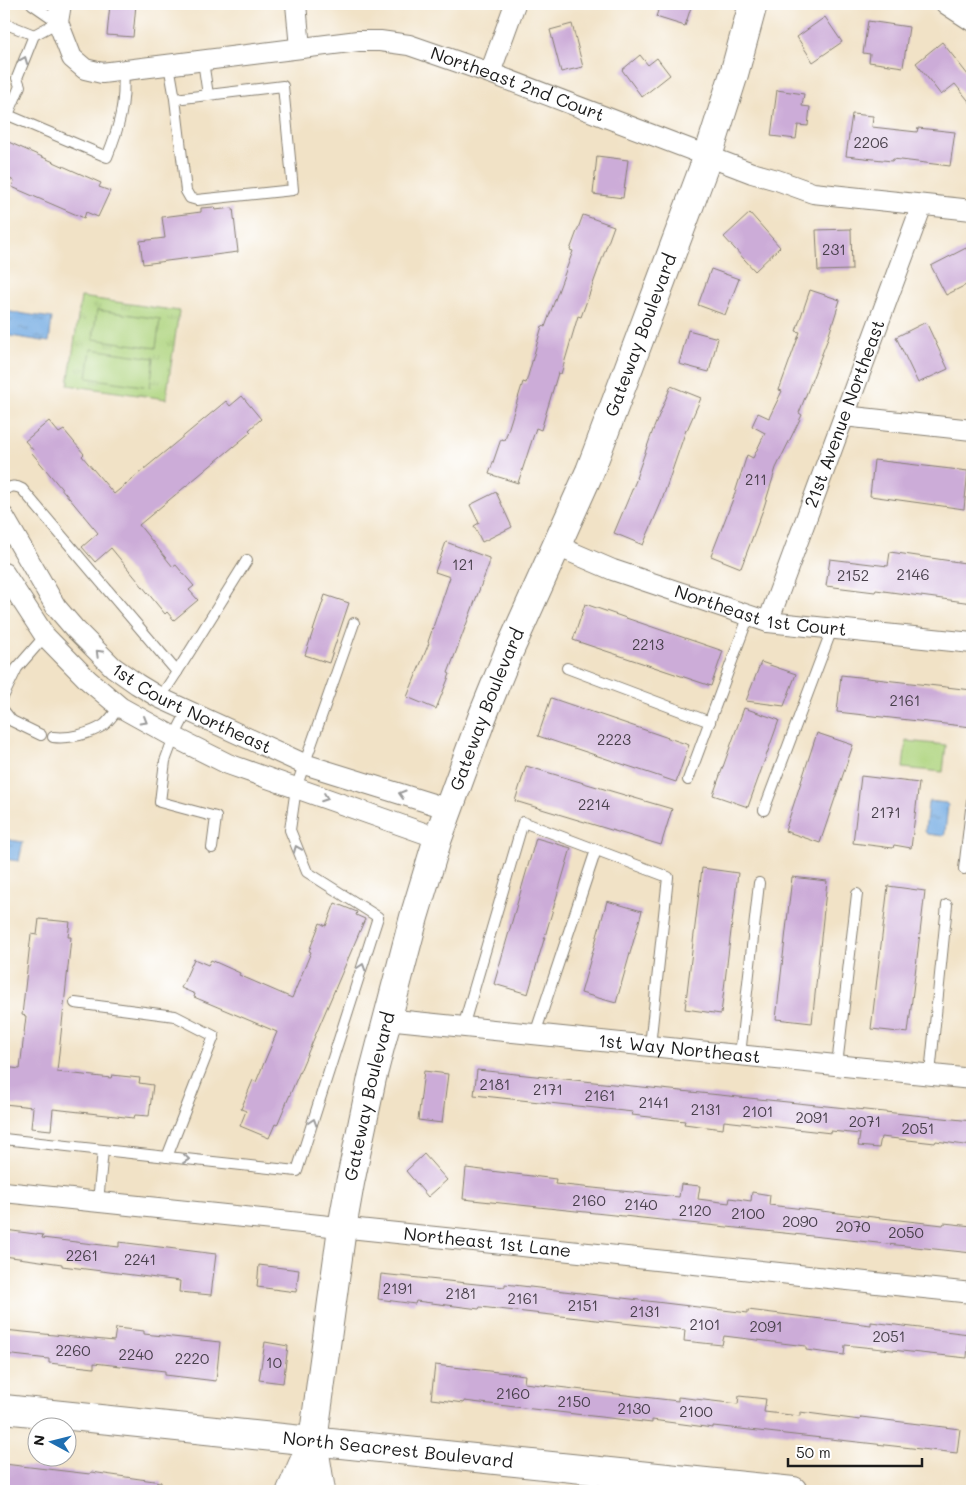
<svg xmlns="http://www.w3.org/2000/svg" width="976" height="1495" font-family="Mali,sans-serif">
  <defs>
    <pattern id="park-tufts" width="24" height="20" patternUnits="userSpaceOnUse" patternTransform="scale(1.25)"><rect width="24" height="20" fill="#aed47e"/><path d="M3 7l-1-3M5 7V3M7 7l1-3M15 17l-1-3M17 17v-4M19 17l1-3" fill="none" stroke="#95b56c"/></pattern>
    <pattern id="water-ripples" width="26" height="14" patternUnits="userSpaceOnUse" patternTransform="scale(1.25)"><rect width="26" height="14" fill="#73abe2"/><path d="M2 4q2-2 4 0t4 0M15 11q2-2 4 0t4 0" fill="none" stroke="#5e8ab6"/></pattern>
  </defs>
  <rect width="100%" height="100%" fill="#fff"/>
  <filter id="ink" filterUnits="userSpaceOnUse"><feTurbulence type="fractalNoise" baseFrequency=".02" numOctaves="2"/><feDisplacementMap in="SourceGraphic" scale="10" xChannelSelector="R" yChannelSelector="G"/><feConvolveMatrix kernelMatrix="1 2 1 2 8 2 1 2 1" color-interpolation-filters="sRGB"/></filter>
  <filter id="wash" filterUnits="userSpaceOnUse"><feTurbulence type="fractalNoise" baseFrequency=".0096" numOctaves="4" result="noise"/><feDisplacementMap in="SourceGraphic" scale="20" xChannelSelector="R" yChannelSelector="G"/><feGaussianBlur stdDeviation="1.12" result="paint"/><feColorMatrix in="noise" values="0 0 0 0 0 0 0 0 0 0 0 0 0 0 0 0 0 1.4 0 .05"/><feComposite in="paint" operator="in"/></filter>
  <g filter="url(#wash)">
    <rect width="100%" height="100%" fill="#f1e2c6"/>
    <polygon fill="url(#park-tufts)" stroke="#65784d" points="81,297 179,311 166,399 68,385"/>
    <g fill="#aed47e" stroke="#65784d">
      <polygon points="97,310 160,319 156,348 93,339"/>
      <polygon points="91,349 154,358 150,387 87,378"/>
      <polygon points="906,741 946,745 943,772 903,768"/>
    </g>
    <g fill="url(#water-ripples)" stroke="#48647f">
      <polygon points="4,311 52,318 49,342 4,335"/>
      <polygon points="930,801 946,803 948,805 945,833 943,836 927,834 925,831 928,803"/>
      <polygon points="4,839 23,842 19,861 4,859"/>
    </g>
    <g id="blocks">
      <g fill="#ccacd8">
        <polygon points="110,4 136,4 133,37 107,35"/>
        <polygon points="660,4 692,4 685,26 656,17"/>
        <polygon points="825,17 842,42 813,62 797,37"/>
        <polygon points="868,21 909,27 903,67 869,62 870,54 863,53"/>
        <polygon points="572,24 583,67 561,72 550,30"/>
        <polygon points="942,42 972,80 972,105 955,84 941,95 916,63"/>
        <polygon points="640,55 648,65 657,58 670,75 642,97 622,70"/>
        <polygon points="777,90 804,94 802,106 810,107 808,126 798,125 796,139 771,136"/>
        <polygon points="852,114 873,116 872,127 917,132 918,128 955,132 950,166 893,159 892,161 846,156"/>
        <polygon points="4,140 101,183 99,187 110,191 98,217 86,212 84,218 12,187 14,181 4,176"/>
        <polygon points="597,156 628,160 623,198 593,194"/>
        <polygon points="214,207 215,210 233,208 238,252 143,264 140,241 165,238 162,217 201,212 201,208"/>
        <polygon points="750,213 780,247 755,271 724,237"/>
        <polygon points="583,215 614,226 581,317 578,316 561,374 558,373 541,430 536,428 518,483 489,474 501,439 505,440 523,382 526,383 542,326 545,327 573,251 570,250"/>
        <polygon points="851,229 852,270 818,271 816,230"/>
        <polygon points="966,248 972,260 972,282 946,295 931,266"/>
        <polygon points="711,269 739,279 725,315 698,305"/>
        <polygon points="810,290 840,300 827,341 799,413 802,415 776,468 764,507 741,568 711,556 733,499 747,455 753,458 765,433 752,426 758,413 769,418 782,391 779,390 800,332 796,331"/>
        <polygon points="926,322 948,369 918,383 896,337"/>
        <polygon points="688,330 718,338 709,372 679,364"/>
        <polygon points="671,386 701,398 687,430 686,430 661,503 643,545 614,533 637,478 636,478 653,430"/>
        <polygon points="242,396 261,419 249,430 251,432 139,525 173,567 176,565 194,586 189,590 198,600 174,620 167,612 165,614 111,548 95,562 82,547 98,533 32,453 34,451 25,441 49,421 59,433 64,430 84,454 82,456 114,494 226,401 230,406"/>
        <polygon points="874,460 968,471 964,509 870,496"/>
        <polygon points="496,492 512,527 482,542 474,526 479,523 470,505"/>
        <polygon points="446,542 489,558 489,564 448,673 450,674 436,709 407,697 429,643 428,642 450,577 435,572"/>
        <polygon points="890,552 972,564 972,603 876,590 875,592 826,586 830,559 888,566"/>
        <polygon points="325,595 349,603 329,663 305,655"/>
        <polygon points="585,604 723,651 711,686 573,640"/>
        <polygon points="761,662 796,674 784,706 746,701"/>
        <polygon points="841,675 972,690 972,727 837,712"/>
        <polygon points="551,698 689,745 676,782 538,736"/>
        <polygon points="744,708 779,720 748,807 713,795"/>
        <polygon points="817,733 853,745 820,843 785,831"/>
        <polygon points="526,766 672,809 661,845 515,801"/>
        <polygon points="861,776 919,783 911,848 894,845 893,848 853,843"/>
        <polygon points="536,838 571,848 528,994 494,984"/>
        <polygon points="702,868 738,873 721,1014 685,1009"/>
        <polygon points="792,877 827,881 812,1023 776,1019"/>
        <polygon points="888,886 925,891 908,1033 871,1029"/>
        <polygon points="607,901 642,911 616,1003 581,993"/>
        <polygon points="335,903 357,912 356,915 365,919 277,1125 275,1124 269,1138 240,1126 246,1111 241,1109 253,1080 256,1082 277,1032 194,997 195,994 181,988 194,959 208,965 211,960 240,973 239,975 292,998 311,952 309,951 320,923 326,926"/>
        <polygon points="39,919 70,922 68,937 71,937 70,948 57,1072 111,1078 112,1075 140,1078 139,1083 153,1085 149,1116 135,1115 134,1118 53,1109 51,1130 31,1128 33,1107 4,1104 4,1067 20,1069 26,1016 22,1015 31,934 37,935"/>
        <polygon points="477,1070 972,1121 972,1146 936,1141 935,1143 881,1137 879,1148 858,1146 860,1134 831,1131 831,1133 724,1121 723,1129 684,1124 685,1121 632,1115 633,1112 474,1095"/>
        <polygon points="424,1071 448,1074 442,1123 418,1120"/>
        <polygon points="424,1154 447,1180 428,1197 406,1171"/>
        <polygon points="466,1168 556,1179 555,1184 679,1197 681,1184 700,1186 698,1199 729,1203 730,1198 751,1201 752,1192 770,1195 769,1205 943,1225 944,1223 972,1226 972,1253 463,1199"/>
        <polygon points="5,1230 43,1235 42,1238 119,1247 119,1242 216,1254 211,1295 179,1292 180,1281 62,1266 62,1264 4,1256"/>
        <polygon points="259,1265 299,1270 296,1292 257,1287"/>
        <polygon points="381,1274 505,1287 505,1284 748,1313 748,1310 871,1325 871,1322 969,1334 967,1358 845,1345 844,1355 806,1350 806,1346 724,1336 722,1345 684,1341 685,1330 480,1307 479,1309 416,1301 415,1304 378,1299"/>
        <polygon points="116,1328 144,1331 144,1334 220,1342 216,1381 165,1375 165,1371 94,1363 94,1368 49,1363 49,1359 4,1354 4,1330 114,1341"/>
        <polygon points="265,1342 288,1346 283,1383 259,1380"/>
        <polygon points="435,1365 525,1375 524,1383 617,1394 678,1401 678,1397 738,1404 739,1396 766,1399 764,1412 800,1416 800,1412 860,1420 861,1417 960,1429 957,1453 713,1426 713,1428 652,1420 652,1423 464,1401 464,1403 431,1399"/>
        <polygon points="4,1464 90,1474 91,1472 161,1482 161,1491 40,1491 4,1487"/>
      </g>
    </g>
  </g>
  <g filter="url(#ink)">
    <use href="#blocks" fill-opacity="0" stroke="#867f71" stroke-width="1"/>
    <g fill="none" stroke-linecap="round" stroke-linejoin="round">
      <g stroke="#867f71" stroke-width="12">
        <g id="lane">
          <path d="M32,4L58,22L34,35L17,78L20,86L8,115L107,157C119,128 126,103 123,71"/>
          <polyline points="4,23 34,35"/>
          <polyline points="203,61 208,95"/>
          <polyline points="169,65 175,99 186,191 190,198 197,200 293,190 283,86 175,99"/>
          <path d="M4,490C11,486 15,485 22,489L177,672L160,698"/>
          <polyline points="567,668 710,722"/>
          <polyline points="177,672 247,560"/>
          <polyline points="4,695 17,668 45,636"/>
          <polyline points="188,710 174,737 165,761 160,802 216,817 212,848"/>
          <polyline points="4,711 12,721 41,735"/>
          <path d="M53,737C69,739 90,734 104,725C110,720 115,712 120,707"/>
          <polyline points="688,780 749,615"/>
          <polyline points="764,810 832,629"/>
          <polyline points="964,869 972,801"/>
          <polyline points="75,1003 175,1016 214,1036 167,1157"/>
          <polyline points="463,1027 523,822 668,877 650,1046"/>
          <polyline points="535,1034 596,850"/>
          <polyline points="740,1055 759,883"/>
          <polyline points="837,1065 857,894"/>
          <polyline points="930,1074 947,905"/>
          <polyline points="4,1139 103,1150 98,1202"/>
          <polyline points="103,1150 297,1171 378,917 307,872 290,830 296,788 354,623"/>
        </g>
      </g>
      <g stroke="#867f71" stroke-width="22">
        <g id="street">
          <path id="s1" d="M61,4L58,22L72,58L85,69L102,73L358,41H380L409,45L490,73L752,173L777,180L813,193L972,210"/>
          <polyline points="296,4 300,48"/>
          <polyline points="946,4 972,21"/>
          <polyline points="490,73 515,4"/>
          <polyline points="844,416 972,430"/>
          <path id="s2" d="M4,517L56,607L74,628L113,667L137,684L160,698L304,764L449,809"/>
          <path id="s3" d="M557,546L613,570L768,622L972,643"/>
          <polyline points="4,573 45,636 88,680 120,707 174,737 228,764 438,838"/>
          <path id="s4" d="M768,622L922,205"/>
          <path id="s5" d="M386,1019L972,1079"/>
          <path id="s6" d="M4,1192L972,1293"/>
        </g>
      </g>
      <g stroke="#867f71" stroke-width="30">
        <g id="secondary">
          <path id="s7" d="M4,1409L793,1491"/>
          <polyline points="313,1441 321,1491"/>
          <path id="s8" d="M291,1491L313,1441L342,1228L350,1183L372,1078L414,917L438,838L483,715L507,656L590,471L708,156L734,74L753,4"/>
        </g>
      </g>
      <use href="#lane" stroke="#fff" stroke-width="10"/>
      <use href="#street" stroke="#fff" stroke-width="20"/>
      <use href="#secondary" stroke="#fff" stroke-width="28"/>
    </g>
    <defs><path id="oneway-chevron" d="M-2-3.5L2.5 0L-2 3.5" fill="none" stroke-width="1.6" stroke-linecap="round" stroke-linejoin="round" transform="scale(1.25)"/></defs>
    <g stroke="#999">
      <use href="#oneway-chevron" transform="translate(24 60) rotate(-68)"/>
      <use href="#oneway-chevron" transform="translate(99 653) rotate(-135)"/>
      <use href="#oneway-chevron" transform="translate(144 721) rotate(30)"/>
      <use href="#oneway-chevron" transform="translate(402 794) rotate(-163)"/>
      <use href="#oneway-chevron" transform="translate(325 798) rotate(20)"/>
      <use href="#oneway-chevron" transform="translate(297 849) rotate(-112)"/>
      <use href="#oneway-chevron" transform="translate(362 967) rotate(-72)"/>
      <use href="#oneway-chevron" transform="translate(313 1122) rotate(-72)"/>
      <use href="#oneway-chevron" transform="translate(186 1159) rotate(6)"/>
    </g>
  </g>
  <g text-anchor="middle" stroke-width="4" stroke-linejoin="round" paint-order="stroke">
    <g font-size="15" fill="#48404b">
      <text x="871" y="148">2206</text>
      <text x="834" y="255">231</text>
      <text x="756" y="485">211</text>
      <text x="463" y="570">121</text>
      <text x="913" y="580">2146</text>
      <text x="853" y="581">2152</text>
      <text x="648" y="650">2213</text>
      <text x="905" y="706">2161</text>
      <text x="614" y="745">2223</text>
      <text x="594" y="810">2214</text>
      <text x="886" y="818">2171</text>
      <text x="495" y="1090">2181</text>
      <text x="548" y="1095">2171</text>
      <text x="600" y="1101">2161</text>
      <text x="654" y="1108">2141</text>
      <text x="706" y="1115">2131</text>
      <text x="758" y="1117">2101</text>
      <text x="812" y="1123">2091</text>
      <text x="865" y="1127">2071</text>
      <text x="918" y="1134">2051</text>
      <text x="589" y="1206">2160</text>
      <text x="641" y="1210">2140</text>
      <text x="695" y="1216">2120</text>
      <text x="748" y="1219">2100</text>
      <text x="800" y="1227">2090</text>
      <text x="853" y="1232">2070</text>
      <text x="906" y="1238">2050</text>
      <text x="82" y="1261">2261</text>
      <text x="140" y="1265">2241</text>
      <text x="398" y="1294">2191</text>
      <text x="461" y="1299">2181</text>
      <text x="523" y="1304">2161</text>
      <text x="583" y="1311">2151</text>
      <text x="645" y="1317">2131</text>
      <text x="705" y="1330">2101</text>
      <text x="766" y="1332">2091</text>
      <text x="889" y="1342">2051</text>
      <text x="73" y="1356">2260</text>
      <text x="136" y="1360">2240</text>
      <text x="192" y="1364">2220</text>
      <text x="274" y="1368">10</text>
      <text x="513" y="1399">2160</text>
      <text x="574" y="1407">2150</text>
      <text x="634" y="1414">2130</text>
      <text x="696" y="1417">2100</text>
    </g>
    <g font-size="18" fill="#1c1c1c" stroke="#fff">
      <text dy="6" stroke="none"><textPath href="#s1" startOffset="516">Northeast 2nd Court</textPath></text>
      <text dy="6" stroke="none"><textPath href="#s8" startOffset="1214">Gateway Boulevard</textPath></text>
      <text dy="6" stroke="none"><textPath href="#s4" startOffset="222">21st Avenue Northeast</textPath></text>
      <text dy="6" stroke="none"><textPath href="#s3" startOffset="215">Northeast 1st Court</textPath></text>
      <text dy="6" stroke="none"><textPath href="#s2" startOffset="276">1st Court Northeast</textPath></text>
      <text dy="6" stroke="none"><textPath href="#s8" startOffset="809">Gateway Boulevard</textPath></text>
      <text dy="6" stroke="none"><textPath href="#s5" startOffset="295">1st Way Northeast</textPath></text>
      <text dy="6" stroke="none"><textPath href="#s8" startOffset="404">Gateway Boulevard</textPath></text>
      <text dy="6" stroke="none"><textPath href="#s6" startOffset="486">Northeast 1st Lane</textPath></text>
      <text dy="6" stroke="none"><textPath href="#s7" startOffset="396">North Seacrest Boulevard</textPath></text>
    </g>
  </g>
  <rect width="976" height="1495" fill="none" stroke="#fff" stroke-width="20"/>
  <g transform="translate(52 1442) rotate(277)"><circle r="24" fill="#ffffff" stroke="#a4a4a4"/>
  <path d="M0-4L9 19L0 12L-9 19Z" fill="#1f6fb2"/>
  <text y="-8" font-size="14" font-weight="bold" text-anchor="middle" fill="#1c1c1c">N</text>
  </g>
  <path d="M788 1458v8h134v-8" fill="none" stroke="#1c1c1c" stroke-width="2.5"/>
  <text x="796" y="1458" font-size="15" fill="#1c1c1c" stroke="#ffffff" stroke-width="4" paint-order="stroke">50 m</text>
</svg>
